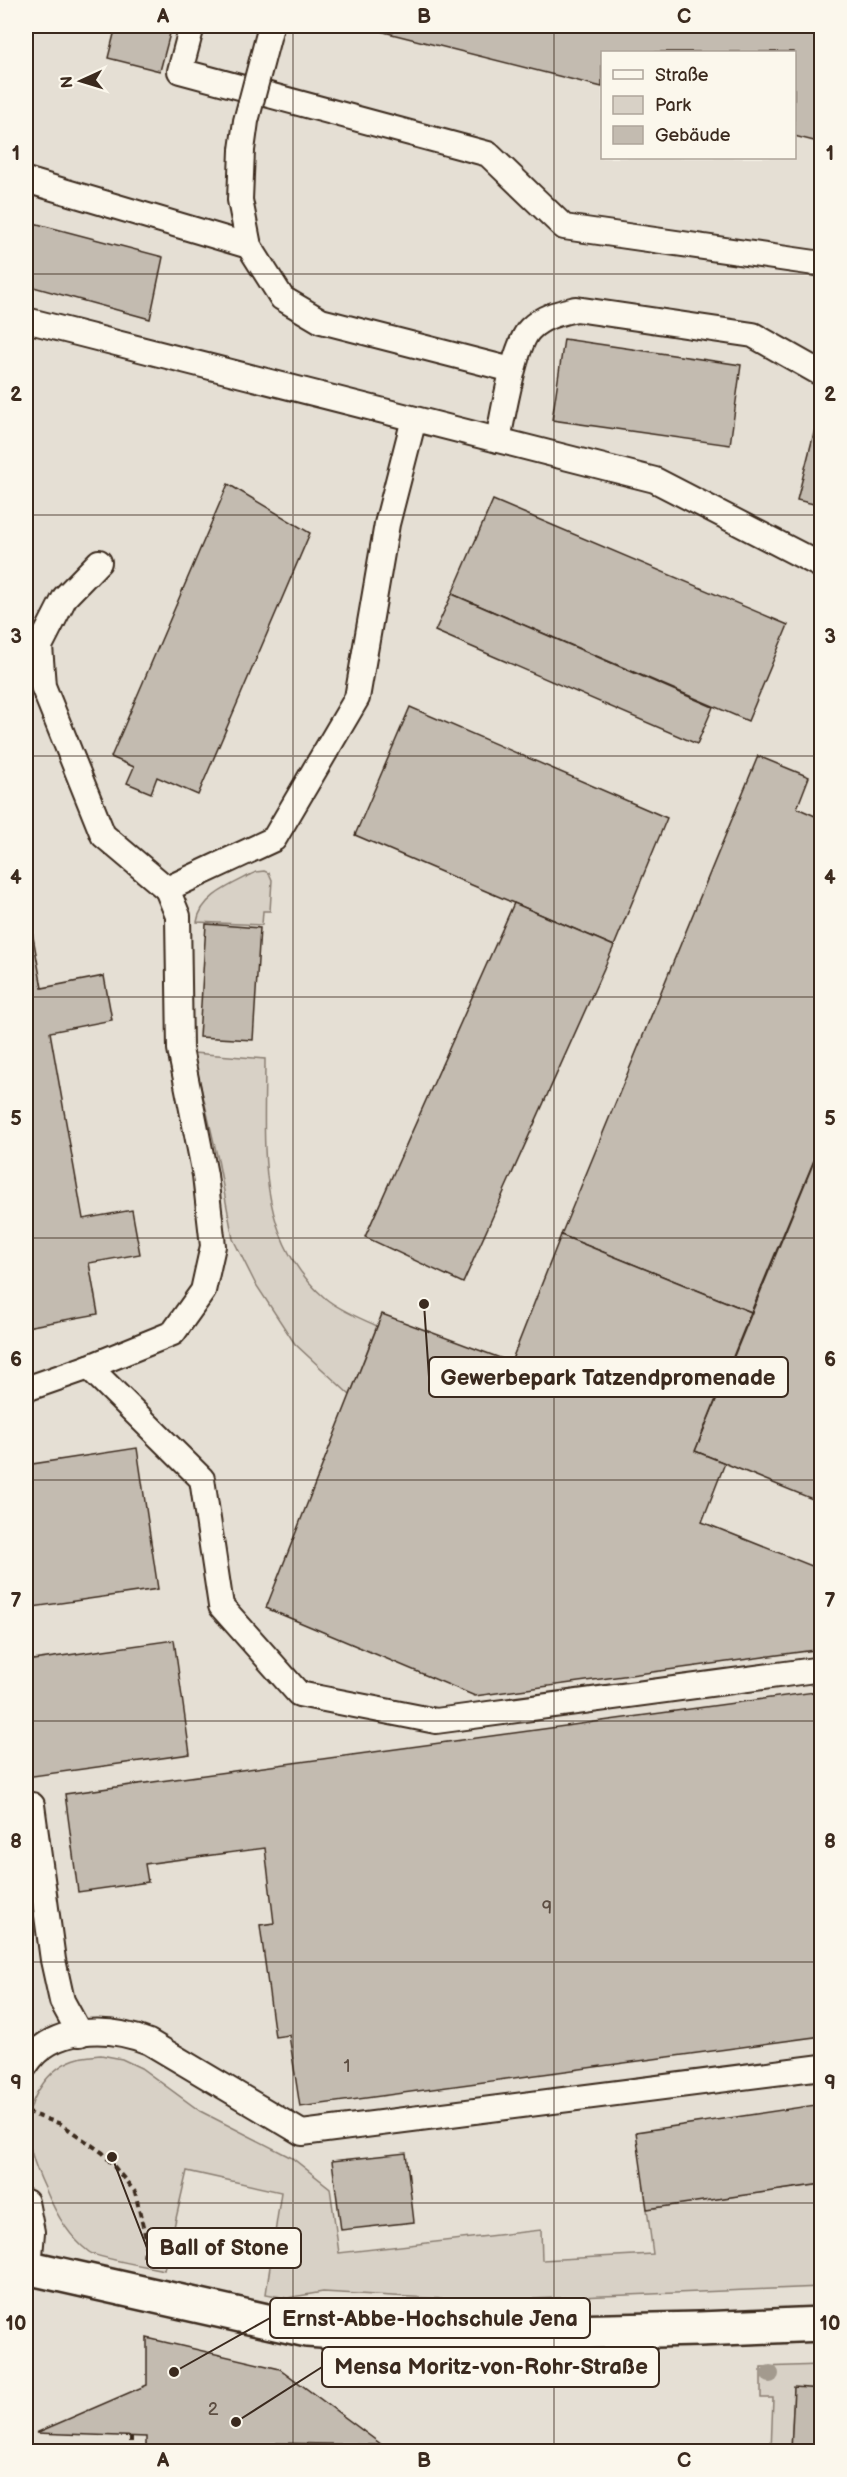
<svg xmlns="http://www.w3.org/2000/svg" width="847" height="2477" font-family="'Balsamiq Sans',sans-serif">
  <rect width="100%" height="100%" fill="#f3efe4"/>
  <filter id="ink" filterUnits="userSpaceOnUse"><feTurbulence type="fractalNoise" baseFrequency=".0167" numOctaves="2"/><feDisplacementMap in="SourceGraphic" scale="12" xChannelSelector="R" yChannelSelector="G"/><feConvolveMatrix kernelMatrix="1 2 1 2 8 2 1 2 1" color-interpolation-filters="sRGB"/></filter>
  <g filter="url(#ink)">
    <path fill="#e5dfd4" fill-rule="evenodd" d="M26,26H821V2451L26,2452ZM602,52H794V158H602Z"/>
    <g fill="#d8d1c6" stroke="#8a7e72" stroke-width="1.5">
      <path d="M264,871L269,873L272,880L270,911H263L262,925L197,922C201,895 234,884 256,872Z"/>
      <path d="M193,1053L265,1059C265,1142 254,1237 325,1298C339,1310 360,1318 377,1326L350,1395L295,1344L255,1283L233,1239L218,1160Z"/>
      <path d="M101,2055L122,2059L141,2068L200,2111L292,2158L330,2188L339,2253L541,2230L542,2260L653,2254L647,2209L821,2184V2287L480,2301L323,2292L287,2298L266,2294L281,2192L187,2171L164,2270C150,2267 96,2258 89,2252C69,2237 54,2210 45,2188C36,2169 26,2144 28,2122C30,2095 51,2065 79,2058C86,2056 94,2056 101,2055Z"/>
      <polygon points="821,2365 821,2389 794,2388 791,2451 771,2451 773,2398 761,2398 761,2367"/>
    </g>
    <g fill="#c3bbb0" stroke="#3b2a1e" stroke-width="1.5">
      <polygon points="116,26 172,26 160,71 108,58"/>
      <polygon points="360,26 822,26 822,143 794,136 794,52 602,52 602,87"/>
      <polygon points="26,221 163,257 150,319 26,285"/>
      <polygon points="564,339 741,365 730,445 552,420"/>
      <polygon points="815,429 822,431 822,506 797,500"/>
      <polygon points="228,484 310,533 198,795 157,777 151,793 127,783 134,767 111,757"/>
      <polygon points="493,500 788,625 748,721 452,594"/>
      <polygon points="452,594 713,707 697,744 435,631"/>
      <polygon points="410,707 667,818 614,946 355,835"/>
      <polygon points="758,756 809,777 797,808 822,819 822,1141 751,1312 561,1235"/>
      <polygon points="26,897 42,988 104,976 112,1020 50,1032 83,1219 132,1210 140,1254 89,1263 98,1314 26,1327"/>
      <polygon points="514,903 614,946 463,1283 365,1237"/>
      <polygon points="206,924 260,928 253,1040 199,1037"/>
      <polygon points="822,1142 822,1503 695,1451"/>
      <polygon points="561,1235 751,1312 695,1451 725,1463 702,1522 822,1570 822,1649 475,1696 266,1608 382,1314 511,1362"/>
      <polygon points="137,1448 158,1589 26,1608 26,1465"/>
      <polygon points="174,1640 190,1754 26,1777 26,1661"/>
      <polygon points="822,1691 822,2036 300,2107 289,2035 275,2037 260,1925 274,1923 265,1848 145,1864 148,1882 78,1892 65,1794"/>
      <polygon points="822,2104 822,2184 647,2209 636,2132"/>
      <polygon points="406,2153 414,2222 341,2230 332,2161"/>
      <polygon points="147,2338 280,2369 382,2445 277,2443 277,2452 146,2452 146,2437 36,2433 147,2385"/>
      <polygon points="794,2387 822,2389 822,2452 791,2452"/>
      <polygon points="525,2446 601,2449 601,2452 524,2452"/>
    </g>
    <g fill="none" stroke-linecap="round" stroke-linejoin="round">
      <g stroke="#3b2a1e" stroke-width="28">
        <g id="lane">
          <polyline points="192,26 180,71 488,154 564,227 822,264"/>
          <polyline points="242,150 240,200 249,246 282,298 321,321 512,370"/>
          <polyline points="26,180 249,246"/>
          <polyline points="26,320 655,480 822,566"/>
          <path d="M498,440C503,416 514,345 530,329C543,316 559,313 576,309L753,335L822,374"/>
          <polyline points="99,562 65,597 40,646 43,686 103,835 167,889"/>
          <polyline points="89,1367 202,1479 221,1606 299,1694 436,1721 822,1669"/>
          <polyline points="26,1389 89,1367 173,1333 203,1291 213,1246 205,1175 180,1049 178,916 167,889 274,839 357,698 387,524 414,419"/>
          <polyline points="32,1805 53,1960 62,2001 80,2034"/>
          <path d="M26,2065C51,2025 109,2026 149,2042L302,2133L822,2067"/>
          <polyline points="26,2202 32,2232 29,2267"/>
        </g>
      </g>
      <g stroke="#3b2a1e" stroke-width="38">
        <polyline id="street" points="26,2267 307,2330 395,2336 699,2329 822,2324"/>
      </g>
      <g stroke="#3b2a1e" stroke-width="4" stroke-dasharray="6 4.5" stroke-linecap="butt">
        <polyline points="26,2112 61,2124 103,2153 135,2192 146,2239 144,2257"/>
        <polyline points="131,2436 131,2452"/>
      </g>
      <use href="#lane" stroke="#fbf7ec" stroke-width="24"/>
      <use href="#street" stroke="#fbf7ec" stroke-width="33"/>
      <g stroke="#3b2a1e" stroke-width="28" stroke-linecap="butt">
        <polyline id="lane-bridge" points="242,150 246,121 271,26"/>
      </g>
      <use href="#lane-bridge" stroke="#fbf7ec" stroke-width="24"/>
    </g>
    <circle fill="#a39a8e" cx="770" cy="2374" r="9"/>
  </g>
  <path fill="none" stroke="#3b2a1e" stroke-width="1.5" stroke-opacity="0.55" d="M293,26V2452M554,26V2452M26,274H822M26,515H822M26,756H822M26,997H822M26,1238H822M26,1480H822M26,1721H822M26,1962H822M26,2203H822"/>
  <g text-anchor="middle" stroke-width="6" stroke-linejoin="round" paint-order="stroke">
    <g font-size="18" fill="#5d4e42">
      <text x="547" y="1914">9</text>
      <text x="347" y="2072">1</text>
      <text x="213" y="2415">2</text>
    </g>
  </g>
  <path fill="none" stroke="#3b2a1e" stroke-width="2" d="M424 1304L429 1377M112 2157L147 2248M174 2372L270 2318M236 2422L322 2367"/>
  <g fill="#3b2a1e" stroke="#fbf7ec" stroke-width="2">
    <circle cx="424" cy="1304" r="6"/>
    <circle cx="112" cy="2157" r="6"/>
    <circle cx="174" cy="2372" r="6"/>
    <circle cx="236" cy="2422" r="6"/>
  </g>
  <g fill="#fbf7ec" stroke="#3b2a1e" stroke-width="2">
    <rect x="429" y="1357" width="359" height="40" rx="6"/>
    <rect x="147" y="2228" width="154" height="40" rx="6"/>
    <rect x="270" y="2298" width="320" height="40" rx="6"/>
    <rect x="322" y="2347" width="337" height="40" rx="6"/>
  </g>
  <g font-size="22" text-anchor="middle" font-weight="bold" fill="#3b2a1e">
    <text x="608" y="1385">Gewerbepark Tatzendpromenade</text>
    <text x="224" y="2255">Ball of Stone</text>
    <text x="430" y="2326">Ernst-Abbe-Hochschule Jena</text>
    <text x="491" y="2374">Mensa Moritz-von-Rohr-Straße</text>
  </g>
  <rect width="847" height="2477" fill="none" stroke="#fbf7ec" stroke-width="66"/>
  <rect x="601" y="51" width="195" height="108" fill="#fbf7ec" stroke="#aea59a" stroke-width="1.5"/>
  <rect x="613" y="70" width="30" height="9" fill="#fbf7ec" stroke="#aea59a" stroke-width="1.5"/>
  <text x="655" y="81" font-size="18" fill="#3b2a1e">Straße</text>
  <rect x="613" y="96" width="30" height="18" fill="#d8d1c6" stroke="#aea59a" stroke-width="1.5"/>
  <text x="655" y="111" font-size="18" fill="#3b2a1e">Park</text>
  <rect x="613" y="126" width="30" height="18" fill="#c3bbb0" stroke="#aea59a" stroke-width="1.5"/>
  <text x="655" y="141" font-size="18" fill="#3b2a1e">Gebäude</text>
  <g transform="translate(81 81) rotate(266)" stroke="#fbf7ec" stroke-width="4.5" paint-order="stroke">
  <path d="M0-4.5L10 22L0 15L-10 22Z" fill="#3b2a1e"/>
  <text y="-9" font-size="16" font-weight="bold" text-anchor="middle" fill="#3b2a1e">N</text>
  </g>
  <rect x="33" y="33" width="781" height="2411" fill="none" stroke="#3b2a1e" stroke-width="2"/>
  <g font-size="20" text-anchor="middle" font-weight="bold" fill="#3b2a1e">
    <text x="163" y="23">A</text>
    <text x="424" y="23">B</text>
    <text x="684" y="23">C</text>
    <text x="16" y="160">1</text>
    <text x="830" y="160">1</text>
    <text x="16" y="401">2</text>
    <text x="830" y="401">2</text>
    <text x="16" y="643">3</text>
    <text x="830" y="643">3</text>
    <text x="16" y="884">4</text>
    <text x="830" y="884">4</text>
    <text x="16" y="1125">5</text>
    <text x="830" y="1125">5</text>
    <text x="16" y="1366">6</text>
    <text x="830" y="1366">6</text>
    <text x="16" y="1607">7</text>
    <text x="830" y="1607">7</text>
    <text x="16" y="1848">8</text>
    <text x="830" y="1848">8</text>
    <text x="16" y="2089">9</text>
    <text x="830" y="2089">9</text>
    <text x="16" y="2330">10</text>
    <text x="830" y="2330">10</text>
    <text x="163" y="2467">A</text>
    <text x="424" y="2467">B</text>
    <text x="684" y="2467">C</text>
  </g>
</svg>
